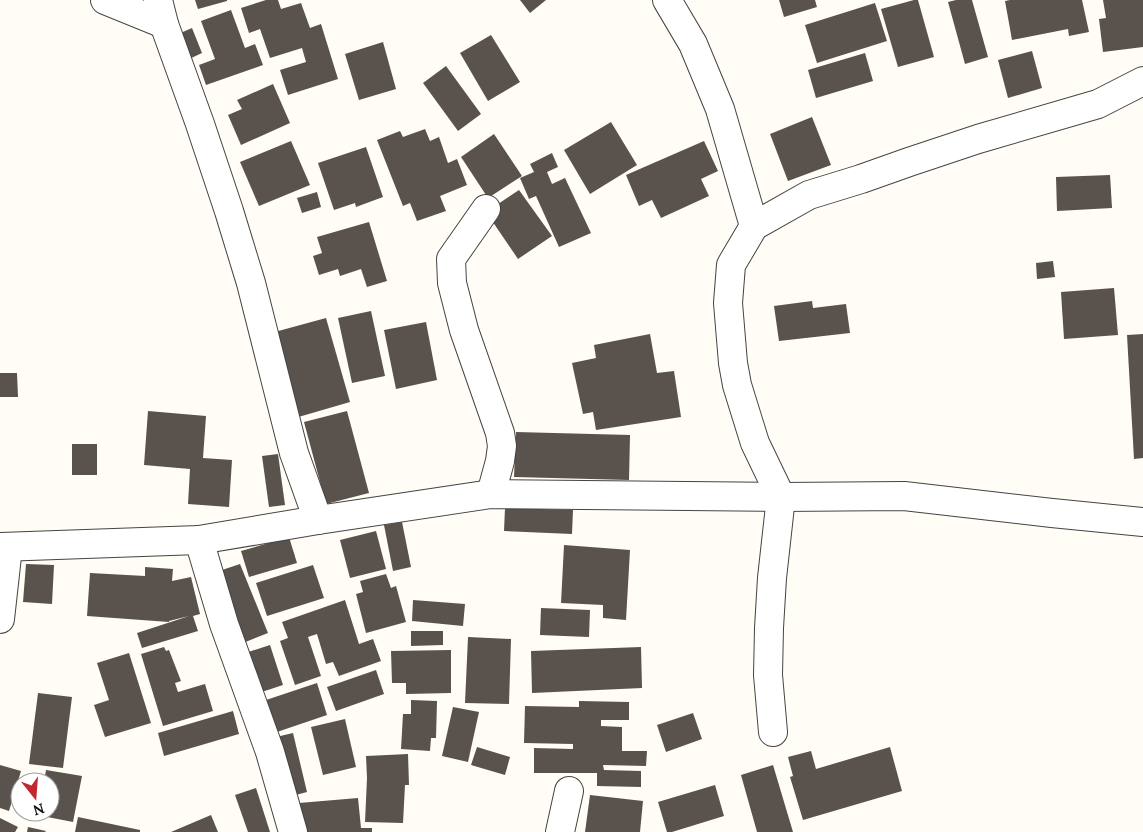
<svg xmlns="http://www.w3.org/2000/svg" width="1143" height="832" font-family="Lora,serif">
  <rect width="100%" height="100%" fill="#fffdf5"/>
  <g fill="#5a524d">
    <polygon points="195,0 227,0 227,1 198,9"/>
    <polygon points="266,0 278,0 281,9 301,3 310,28 321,24 338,79 288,95 280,70 306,62 302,48 270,58 260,29 249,33 241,8"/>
    <polygon points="520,0 546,0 530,13"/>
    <polygon points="779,0 815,0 817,7 784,17"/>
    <polygon points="914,0 918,0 934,57 898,67 881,9"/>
    <polygon points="956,0 972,0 988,57 965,64 948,2"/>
    <polygon points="1010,0 1082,0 1089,32 1069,36 1068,29 1012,40 1005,1"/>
    <polygon points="1103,0 1143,0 1143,47 1103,52 1099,19 1106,18"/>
    <polygon points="875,3 887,41 817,63 805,25"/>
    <polygon points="231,10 245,48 255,44 263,65 206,85 199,65 215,59 201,21"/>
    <polygon points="192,28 202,53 187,60 176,35"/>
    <polygon points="491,35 520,82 488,101 460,53"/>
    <polygon points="383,42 396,89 359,100 345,54"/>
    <polygon points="1032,51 1042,88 1008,98 998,60"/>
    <polygon points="865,53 873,81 816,98 808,70"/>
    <polygon points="446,66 481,114 458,131 423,83"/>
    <polygon points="273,84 290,123 241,145 228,115 242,109 237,100"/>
    <polygon points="812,117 831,165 788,181 770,134"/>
    <polygon points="611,122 637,165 590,194 564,150"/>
    <polygon points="425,129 430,141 439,137 448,163 457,159 467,185 440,196 446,211 417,221 410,203 403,206 377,140 400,131 403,137"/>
    <polygon points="494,134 522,176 488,198 461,157"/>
    <polygon points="291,141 310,185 259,206 240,162"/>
    <polygon points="704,141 718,171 701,179 709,196 661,218 652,200 639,206 626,175"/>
    <polygon points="366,147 383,197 356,207 355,203 334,210 318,163"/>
    <polygon points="552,153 558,167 547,172 552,184 565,178 591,233 559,247 536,196 529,199 520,178 534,172 530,164"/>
    <polygon points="1110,175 1112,208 1057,211 1056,177"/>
    <polygon points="519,190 552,236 518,259 486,212"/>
    <polygon points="317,192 321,207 302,213 297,198"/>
    <polygon points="369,222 387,281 367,287 361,269 340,276 338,269 319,275 313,256 322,253 317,237"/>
    <polygon points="1053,261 1055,277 1037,279 1036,263"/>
    <polygon points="1114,288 1118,335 1064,339 1061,292"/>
    <polygon points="812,301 813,308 846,304 850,333 779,341 774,306"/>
    <polygon points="371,311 385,376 352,383 338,318"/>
    <polygon points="326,318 350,402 295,418 271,333"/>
    <polygon points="426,322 437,380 396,389 384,330"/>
    <polygon points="650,334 657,373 674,371 681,417 596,430 593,412 583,414 572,363 596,358 594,345"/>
    <polygon points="1143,334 1143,458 1134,459 1127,335"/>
    <polygon points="0,373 17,373 18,397 0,397"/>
    <polygon points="148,411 206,416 203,458 232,460 229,507 188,504 190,469 144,465"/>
    <polygon points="347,411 369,493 326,504 304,422"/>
    <polygon points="516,432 630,435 629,480 514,477"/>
    <rect x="72" y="444" width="25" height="31"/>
    <polygon points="278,454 285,505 269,507 262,456"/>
    <polygon points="505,508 573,510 572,534 504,531"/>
    <polygon points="402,522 411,567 393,571 384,525"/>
    <polygon points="376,531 386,569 350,578 340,540"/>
    <polygon points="289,537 297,563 249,577 241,551"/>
    <polygon points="564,545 630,550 626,620 603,618 603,605 561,603"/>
    <polygon points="26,564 54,565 52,604 23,602"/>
    <polygon points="240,564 268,633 243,643 229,608 233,606 219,571"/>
    <polygon points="313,565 324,598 267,616 256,583"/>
    <polygon points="145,567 173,569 172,581 191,577 200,614 193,616 198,631 142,648 137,633 189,616 169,621 169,622 87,616 90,573 145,576"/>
    <polygon points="386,574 391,588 396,586 406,622 366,633 356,594 363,592 360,581"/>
    <polygon points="345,600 359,644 373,639 381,661 339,676 333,662 326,664 317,634 308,637 321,676 295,685 280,641 288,638 282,622"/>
    <polygon points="413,600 465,604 463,626 412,621"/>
    <polygon points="541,608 590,610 589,637 540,635"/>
    <polygon points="411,631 443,631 443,645 411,646"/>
    <polygon points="468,637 511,639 509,704 465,703"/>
    <polygon points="270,645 283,685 249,696 236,656"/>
    <polygon points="164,647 166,651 169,650 181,681 175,683 178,692 205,684 213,711 163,726 141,654"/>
    <polygon points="641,647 642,688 532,693 531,651"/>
    <polygon points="451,650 451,693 406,694 406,683 392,683 391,651"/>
    <polygon points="129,653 151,723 105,737 94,705 109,700 97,663"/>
    <polygon points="376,670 384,694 336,711 327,687"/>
    <polygon points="317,683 327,715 277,732 266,700"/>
    <polygon points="38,693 72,697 63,768 29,764"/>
    <polygon points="411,700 437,701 436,738 431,738 430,751 401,749 403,714 411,714"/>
    <polygon points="579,701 629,702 629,720 601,720 601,726 622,727 622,751 647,751 646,766 603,765 604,770 641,771 641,787 597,786 597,773 534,773 534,748 573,749 573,744 524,743 525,706 579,707"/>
    <polygon points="453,707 479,712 468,762 442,756"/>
    <polygon points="233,711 239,734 164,756 158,733"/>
    <polygon points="693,713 702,739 666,752 657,725"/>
    <polygon points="345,719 356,767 323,775 311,727"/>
    <polygon points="293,733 307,792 273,801 259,741"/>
    <polygon points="477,747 510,757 505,775 471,765"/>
    <polygon points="890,747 902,791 803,820 790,777 793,776 788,757 811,751 816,769"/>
    <polygon points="408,754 409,785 405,785 403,823 365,822 367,778 366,756"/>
    <polygon points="0,765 21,771 9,811 0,808"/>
    <polygon points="773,765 793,832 757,832 741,775"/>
    <polygon points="46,770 82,776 73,822 37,815 38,812 50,812 50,782 44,782"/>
    <polygon points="715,785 724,816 672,832 667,832 658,802"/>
    <polygon points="256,788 270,832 248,832 235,795"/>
    <polygon points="590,795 643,801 640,832 585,832"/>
    <polygon points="358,798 361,828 372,828 372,832 289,832 287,804"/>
    <polygon points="211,815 218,832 171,832"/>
    <polygon points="78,817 140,830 140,832 75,832"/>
    <polygon points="0,818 18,827 15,832 0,832"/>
    <polygon points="28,827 46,831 45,832 27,832"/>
  </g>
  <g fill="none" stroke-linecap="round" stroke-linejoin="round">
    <g stroke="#444" stroke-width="30">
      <g id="minor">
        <polyline points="105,0 164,24"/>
        <polyline points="158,0 164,24 200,124 229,211 251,283 294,453 318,520"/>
        <polyline points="667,0 693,44 720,109 754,226"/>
        <polyline points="486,209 451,259 452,283 464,330 500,433 502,446 500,461 491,494"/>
        <polyline points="199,540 224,624 270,752 293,832"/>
        <polyline points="0,547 199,540 318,520 491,494 781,497 904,496 1052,513 1143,522"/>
        <polyline points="0,619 8,547"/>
        <polyline points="773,732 768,675 769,628 772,578 781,497 755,443 737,385 733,363 728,303 731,265 754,226 809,195 861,179 909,162 978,139 1098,104 1143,81"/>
        <polyline points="560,832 569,791"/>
      </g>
    </g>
    <use href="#minor" stroke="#fff" stroke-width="28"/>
  </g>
  <g transform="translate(35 797) rotate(163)"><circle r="24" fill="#ffffff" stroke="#a0a0a0"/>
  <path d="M0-4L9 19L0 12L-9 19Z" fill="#c4262e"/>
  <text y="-8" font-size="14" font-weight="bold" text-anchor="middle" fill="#111111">N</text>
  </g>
</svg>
